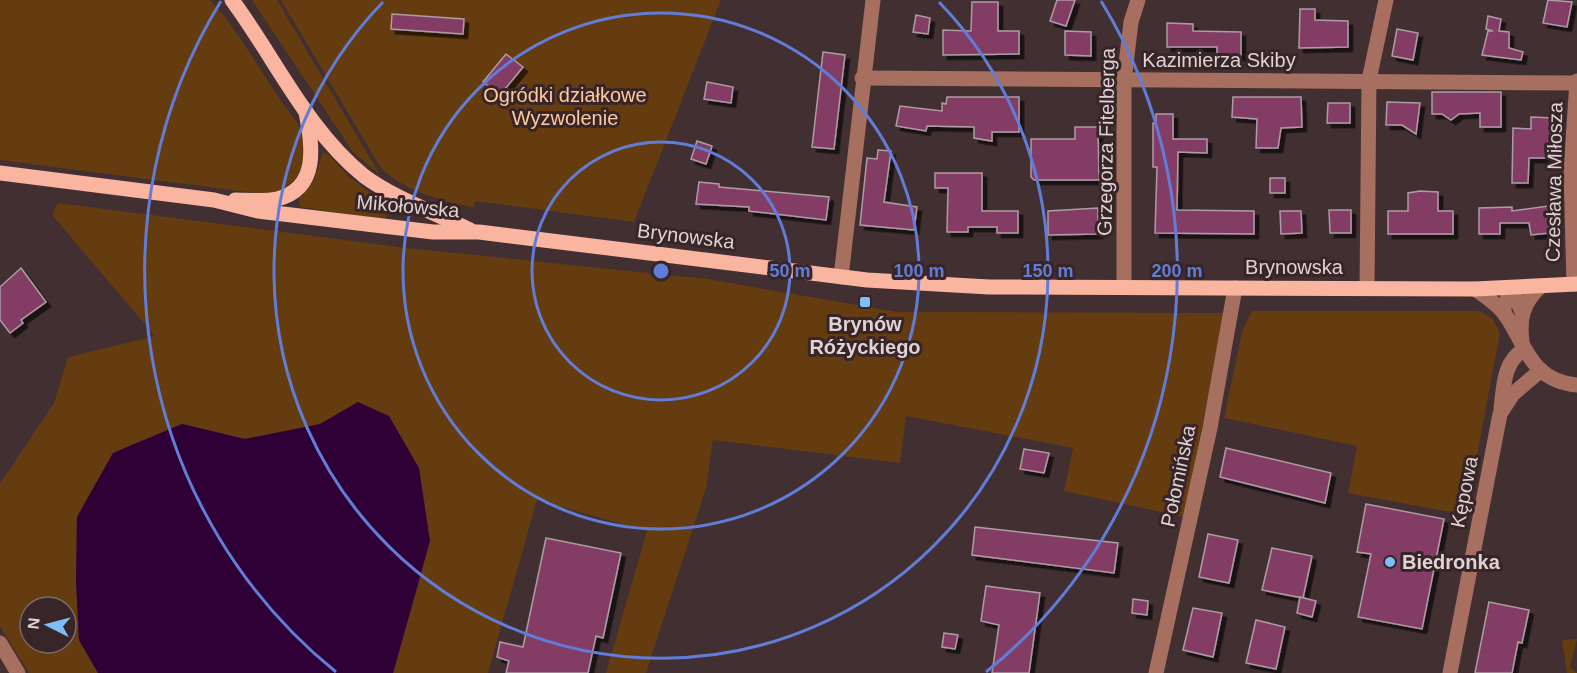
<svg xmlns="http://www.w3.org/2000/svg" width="1577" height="673" font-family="Arial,sans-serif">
  <defs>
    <filter id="shadow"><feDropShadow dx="4.5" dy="4.5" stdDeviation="0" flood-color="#0009"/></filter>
  </defs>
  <rect width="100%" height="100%" fill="#412f31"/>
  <g fill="#653b10" fill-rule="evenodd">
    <path d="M0,0H210C237,29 257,65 279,98C286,109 298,121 302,133C314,163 293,194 261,194L0,160Z"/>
    <polygon points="252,0 277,0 380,175 353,152"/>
    <path d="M281,0H721L634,222L475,201L474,207C445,203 398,189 379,165Z"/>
    <polygon points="323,152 329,155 349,177 388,206 386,218 382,219 300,207 299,199 314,180"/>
    <path d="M58,203L407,248L708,279L897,312L1223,313L1222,328L1184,517L1064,491L1073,448L906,416L900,463L713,440L706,488L646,673H606L647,531L537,500L488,673H393L419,582L358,402L320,424L245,439L182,424L113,453L77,517L76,581L79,640L98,673H29L0,626V484L54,403L68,357L155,336L52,215ZM30,607H66V643H30Z"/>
    <polygon points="1252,311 1479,311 1492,318 1500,333 1466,515 1348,493 1357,446 1224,418 1242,332"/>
    <polygon points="1577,639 1570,667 1577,673 1567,673 1562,640"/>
  </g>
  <polygon fill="#2f0036" points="358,402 389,416 419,468 430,541 393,673 98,673 79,640 76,581 77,517 113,453 182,424 245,439 320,424"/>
  <g fill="#833d65" stroke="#ae9ba4" stroke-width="1.5" filter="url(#shadow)">
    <polygon points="1057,0 1075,0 1066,26 1050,21"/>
    <polygon points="1548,0 1572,2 1567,27 1543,23"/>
    <polygon points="972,2 998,2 998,31 1019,31 1019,54 943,55 943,30 971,31"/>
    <polygon points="1300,9 1315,9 1315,20 1348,21 1348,47 1299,48"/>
    <polygon points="392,14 464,19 463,34 391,29"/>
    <polygon points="916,15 930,18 928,34 913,32"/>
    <polygon points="1488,16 1501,19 1499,31 1509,32 1509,48 1523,52 1521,60 1482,55 1488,31 1493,31 1486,29"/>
    <polygon points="1167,23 1193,24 1193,31 1241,32 1241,56 1217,56 1217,47 1167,47"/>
    <polygon points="1397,29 1418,33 1413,60 1392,56"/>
    <polygon points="1065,31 1091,32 1091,56 1065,55"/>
    <polygon points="823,52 845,55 834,149 812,147"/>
    <polygon points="506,54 523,67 500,95 483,82"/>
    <polygon points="707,82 733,87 731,103 704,99"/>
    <polygon points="1432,92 1501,92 1501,127 1480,127 1480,113 1459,114 1451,120 1442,114 1432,114"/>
    <polygon points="947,97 1019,97 1019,132 992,132 992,141 974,138 974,127 927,126 926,131 896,126 900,106 942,111 942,103 946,104"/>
    <polygon points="1233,97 1301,97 1302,127 1281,128 1278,148 1256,148 1257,119 1232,117"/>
    <polygon points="1387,102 1420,103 1416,134 1402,125 1386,125"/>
    <polygon points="1328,103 1350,103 1350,123 1327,123"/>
    <polygon points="1156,114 1173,114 1173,139 1207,139 1207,153 1178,152 1177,210 1254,211 1254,234 1155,233 1157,167 1153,167 1153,123 1156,123"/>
    <polygon points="1531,117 1555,118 1554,129 1560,135 1554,145 1554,153 1549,152 1549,158 1529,158 1528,183 1512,183 1513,128 1531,129"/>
    <polygon points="1075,127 1098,127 1099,180 1034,180 1031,177 1031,139 1075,139"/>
    <polygon points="697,141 712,146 706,164 691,159"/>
    <polygon points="878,150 891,151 884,202 917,207 914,230 860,225 867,158 877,159"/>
    <polygon points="935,173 982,173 982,211 1018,211 1018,233 997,233 997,227 968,227 968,232 947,232 948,188 935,188"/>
    <rect x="1270" y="178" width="15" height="15"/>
    <polygon points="699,182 719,184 719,187 829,197 826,220 749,211 749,207 696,204"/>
    <polygon points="1420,191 1438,192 1438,211 1453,211 1453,234 1388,234 1388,211 1408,211 1408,193"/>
    <polygon points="1548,206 1549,233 1531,235 1529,223 1500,223 1500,234 1479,234 1479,208 1512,207 1512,211"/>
    <polygon points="1098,208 1098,234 1048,235 1048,211"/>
    <polygon points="1329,210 1351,210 1351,233 1330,233"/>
    <polygon points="1280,211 1301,211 1302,233 1281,234"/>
    <polygon points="21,268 46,302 21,320 23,323 10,333 0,320 0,287"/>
    <polygon points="1226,448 1331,473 1325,503 1220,477"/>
    <polygon points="1024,449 1049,453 1044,473 1020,469"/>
    <polygon points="1366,504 1444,519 1422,629 1358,617 1371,554 1357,552"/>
    <polygon points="975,527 1118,543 1114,573 972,555"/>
    <polygon points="1208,534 1238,540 1229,583 1199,577"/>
    <polygon points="546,538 621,553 603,638 596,636 588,673 506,673 509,661 497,657 500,642 523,647"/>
    <polygon points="1272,548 1312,556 1303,598 1262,590"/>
    <polygon points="986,586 1040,593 1029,673 992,673 999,625 981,621"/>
    <polygon points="1300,597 1316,601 1312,617 1297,613"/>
    <polygon points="1133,599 1148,601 1147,615 1132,613"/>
    <polygon points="1489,602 1529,610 1522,643 1518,642 1512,673 1475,673"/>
    <polygon points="1193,608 1222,613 1213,657 1183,650"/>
    <polygon points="1256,620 1285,627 1276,669 1246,663"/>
    <polygon points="944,633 958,635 955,649 942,647"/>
  </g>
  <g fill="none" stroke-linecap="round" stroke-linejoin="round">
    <g stroke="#a76f5f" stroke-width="15">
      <polyline points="862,78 1577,83"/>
      <polyline points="841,277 873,0"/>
      <polyline points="1574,284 1571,171 1577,81"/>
      <polyline points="1124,287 1124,81 1131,22 1138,0"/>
      <polyline points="1367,288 1369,80 1386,0"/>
      <path d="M1475,289C1485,296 1496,303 1504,313C1527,345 1529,380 1577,385"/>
      <polyline points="1504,313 1504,306 1512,288 1522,312"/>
      <path d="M1522,341C1519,318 1523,303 1540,287"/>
      <path d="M1501,408C1504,386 1503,363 1523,350"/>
      <polyline points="0,643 18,673"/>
      <polyline points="1156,673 1210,428 1235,288"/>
      <polyline points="1450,673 1500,414 1513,394 1541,370"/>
    </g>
    <g stroke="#fab5a1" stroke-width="15">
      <path d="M232,0C275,58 307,130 364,176C395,199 436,213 470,230"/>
      <polyline points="0,173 214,200 258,211 433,232 479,232 867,280 989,287 1475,289 1577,284"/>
      <path d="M235,200C248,200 264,202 277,199C320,188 312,145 306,112"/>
    </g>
  </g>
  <g fill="none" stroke="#617dd7" stroke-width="3">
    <circle cx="661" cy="271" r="129"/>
    <circle cx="661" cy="271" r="258"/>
    <path d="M939 2A387 387 0 1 1 383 2"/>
    <path d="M336 672A516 516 0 0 1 221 1M1101 1A516 516 0 0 1 986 672"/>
  </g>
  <g fill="#7fbdf9" stroke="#372527" stroke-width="2">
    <rect x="859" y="296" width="12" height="12" rx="3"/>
    <circle cx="1390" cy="562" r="6"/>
  </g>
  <g text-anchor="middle" stroke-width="6" stroke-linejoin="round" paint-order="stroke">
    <g font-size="20" fill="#dfd3d4" stroke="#372527">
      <text x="1219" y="67">Kazimierza Skiby</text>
      <text transform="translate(1106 142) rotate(-89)" y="7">Grzegorza Fitelberga</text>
      <text transform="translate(1554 182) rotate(-89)" y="7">Czesława Miłosza</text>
      <text transform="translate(408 206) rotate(5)" y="7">Mikołowska</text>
      <text transform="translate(686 236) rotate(7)" y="7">Brynowska</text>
      <text x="1294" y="274">Brynowska</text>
      <text transform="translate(1178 476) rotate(-78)" y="7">Połomińska</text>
      <text transform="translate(1464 492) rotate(-79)" y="7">Kępowa</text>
    </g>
    <g font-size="20" fill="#feca9e" stroke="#372527">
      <text x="565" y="102">Ogródki działkowe<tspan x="565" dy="23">Wyzwolenie</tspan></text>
    </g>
    <g font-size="20" font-weight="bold" fill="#dfd3d4" stroke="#372527">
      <text x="865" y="331">Brynów<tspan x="865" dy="23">Różyckiego</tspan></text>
      <text x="1402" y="569" text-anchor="start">Biedronka</text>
    </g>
  </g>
  <circle cx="661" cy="271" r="9" fill="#617dd7" stroke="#372527" stroke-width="3"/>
  <g font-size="18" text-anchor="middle" font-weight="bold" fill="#617dd7" stroke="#372527" stroke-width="6" stroke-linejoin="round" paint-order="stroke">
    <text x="790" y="277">50 m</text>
    <text x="919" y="277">100 m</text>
    <text x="1048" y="277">150 m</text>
    <text x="1177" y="277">200 m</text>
  </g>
  <g transform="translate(48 625) rotate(276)"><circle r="28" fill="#372527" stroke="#7a6b6c" stroke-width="1.5"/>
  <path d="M0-4.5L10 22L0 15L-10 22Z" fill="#7fbdf9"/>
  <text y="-9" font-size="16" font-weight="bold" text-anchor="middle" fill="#dfd3d4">N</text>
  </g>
</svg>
